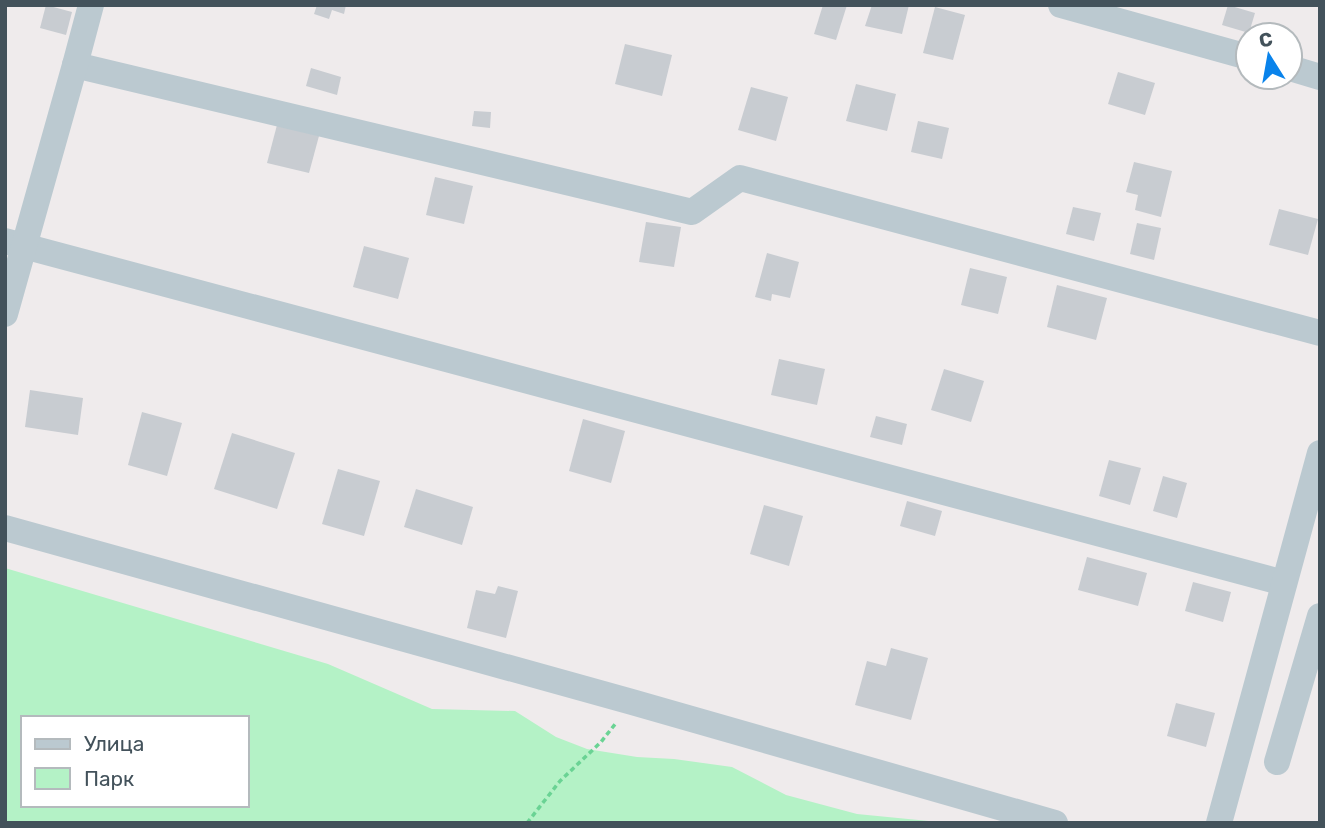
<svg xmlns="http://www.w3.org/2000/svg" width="1325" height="828" font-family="Rubik,sans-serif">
  <rect width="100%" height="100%" fill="#efebec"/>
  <path fill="#b4f2c6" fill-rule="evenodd" d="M5,568L328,664L432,709L515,711L556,737L587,749L637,757L674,759L732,767L786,795L857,814L949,823H5ZM23,718H247V805H23Z"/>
  <g fill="#c8ccd1">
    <polygon points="46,5 72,12 66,35 40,28"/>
    <polygon points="317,5 346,5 344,14 332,10 329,19 314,14"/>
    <polygon points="823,5 847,5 836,40 814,34"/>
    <polygon points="872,5 909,5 902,34 865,26"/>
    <polygon points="1228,5 1255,13 1249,33 1222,25"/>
    <polygon points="935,7 965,15 953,60 923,53"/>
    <polygon points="625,44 672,55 662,96 615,84"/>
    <polygon points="311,68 341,77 337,95 306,86"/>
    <polygon points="1118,72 1155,83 1145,115 1108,104"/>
    <polygon points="856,84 896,94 887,131 846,121"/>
    <polygon points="751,87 788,97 776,141 738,130"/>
    <polygon points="474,111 491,112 490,128 472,126"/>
    <polygon points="918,121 949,128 942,159 911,152"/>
    <polygon points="277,125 319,136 309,173 267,163"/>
    <polygon points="1134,162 1172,171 1161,217 1135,210 1138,195 1126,192"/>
    <polygon points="435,177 473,186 464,224 426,215"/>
    <polygon points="1073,207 1101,213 1094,241 1066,234"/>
    <polygon points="1279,209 1318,219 1308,255 1269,245"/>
    <polygon points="646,222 681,227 674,267 639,262"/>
    <polygon points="1137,223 1161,228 1154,260 1130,254"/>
    <polygon points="364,246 409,258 398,299 353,287"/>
    <polygon points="767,253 799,262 790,298 772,294 771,301 755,297"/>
    <polygon points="970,268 1007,277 998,314 961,305"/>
    <polygon points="1057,285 1107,298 1096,340 1047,327"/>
    <polygon points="779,359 825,369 817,405 771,395"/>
    <polygon points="944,369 984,381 971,422 931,410"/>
    <polygon points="30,390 83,398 78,435 25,427"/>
    <polygon points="142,412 182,423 167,476 128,465"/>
    <polygon points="876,416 907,424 902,445 870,437"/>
    <polygon points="583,419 625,431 611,483 569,471"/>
    <polygon points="232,433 295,453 277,509 214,489"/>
    <polygon points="1109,460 1141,468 1130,505 1099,496"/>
    <polygon points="338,469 380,481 364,536 322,524"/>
    <polygon points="1163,476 1187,483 1177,518 1153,511"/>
    <polygon points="416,489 473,507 462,545 404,527"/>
    <polygon points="907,501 942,511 935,536 900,526"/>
    <polygon points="764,505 803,516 789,566 750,554"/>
    <polygon points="1087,557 1147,573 1138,606 1078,590"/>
    <polygon points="1193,582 1231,592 1223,622 1185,611"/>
    <polygon points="498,586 518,591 506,638 467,628 476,590 495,594"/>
    <polygon points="891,648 928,658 911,720 855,705 867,661 886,666"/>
    <polygon points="1176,703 1215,713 1206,747 1167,736"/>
  </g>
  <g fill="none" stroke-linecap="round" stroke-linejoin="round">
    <polyline stroke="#6ad394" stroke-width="3.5" stroke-dasharray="5 3.5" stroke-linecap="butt" points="527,823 560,781 601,742 616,723"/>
    <g stroke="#bbc9d0" stroke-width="26">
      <polyline points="1061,5 1248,57"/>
      <polyline points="75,65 692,212 740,178 1320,333"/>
      <polyline points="1290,68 1320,77"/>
      <polyline points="5,241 1284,583"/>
      <polyline points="5,314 75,65 91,5"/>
      <polyline points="5,528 632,702 1055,823"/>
      <polyline points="1277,762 1320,616"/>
      <polyline points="1219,823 1320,453"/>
    </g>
  </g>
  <rect width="1325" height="828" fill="none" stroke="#43525b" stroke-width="14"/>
  <rect x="21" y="716" width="228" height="91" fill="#ffffff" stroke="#b4babd" stroke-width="2"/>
  <rect x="35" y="739" width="35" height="10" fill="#bbc9d0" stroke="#b4babd" stroke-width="2"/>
  <text x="84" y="751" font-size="21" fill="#43525b">Улица</text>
  <rect x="35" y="768" width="35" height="21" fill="#b4f2c6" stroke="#b4babd" stroke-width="2"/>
  <text x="84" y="786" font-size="21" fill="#43525b">Парк</text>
  <g transform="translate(1269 56) rotate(349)"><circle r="33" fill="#ffffff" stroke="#b4babd" stroke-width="2"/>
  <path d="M0-5L12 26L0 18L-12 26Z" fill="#0983eb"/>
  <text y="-10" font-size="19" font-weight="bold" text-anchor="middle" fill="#43525b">С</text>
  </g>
</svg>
